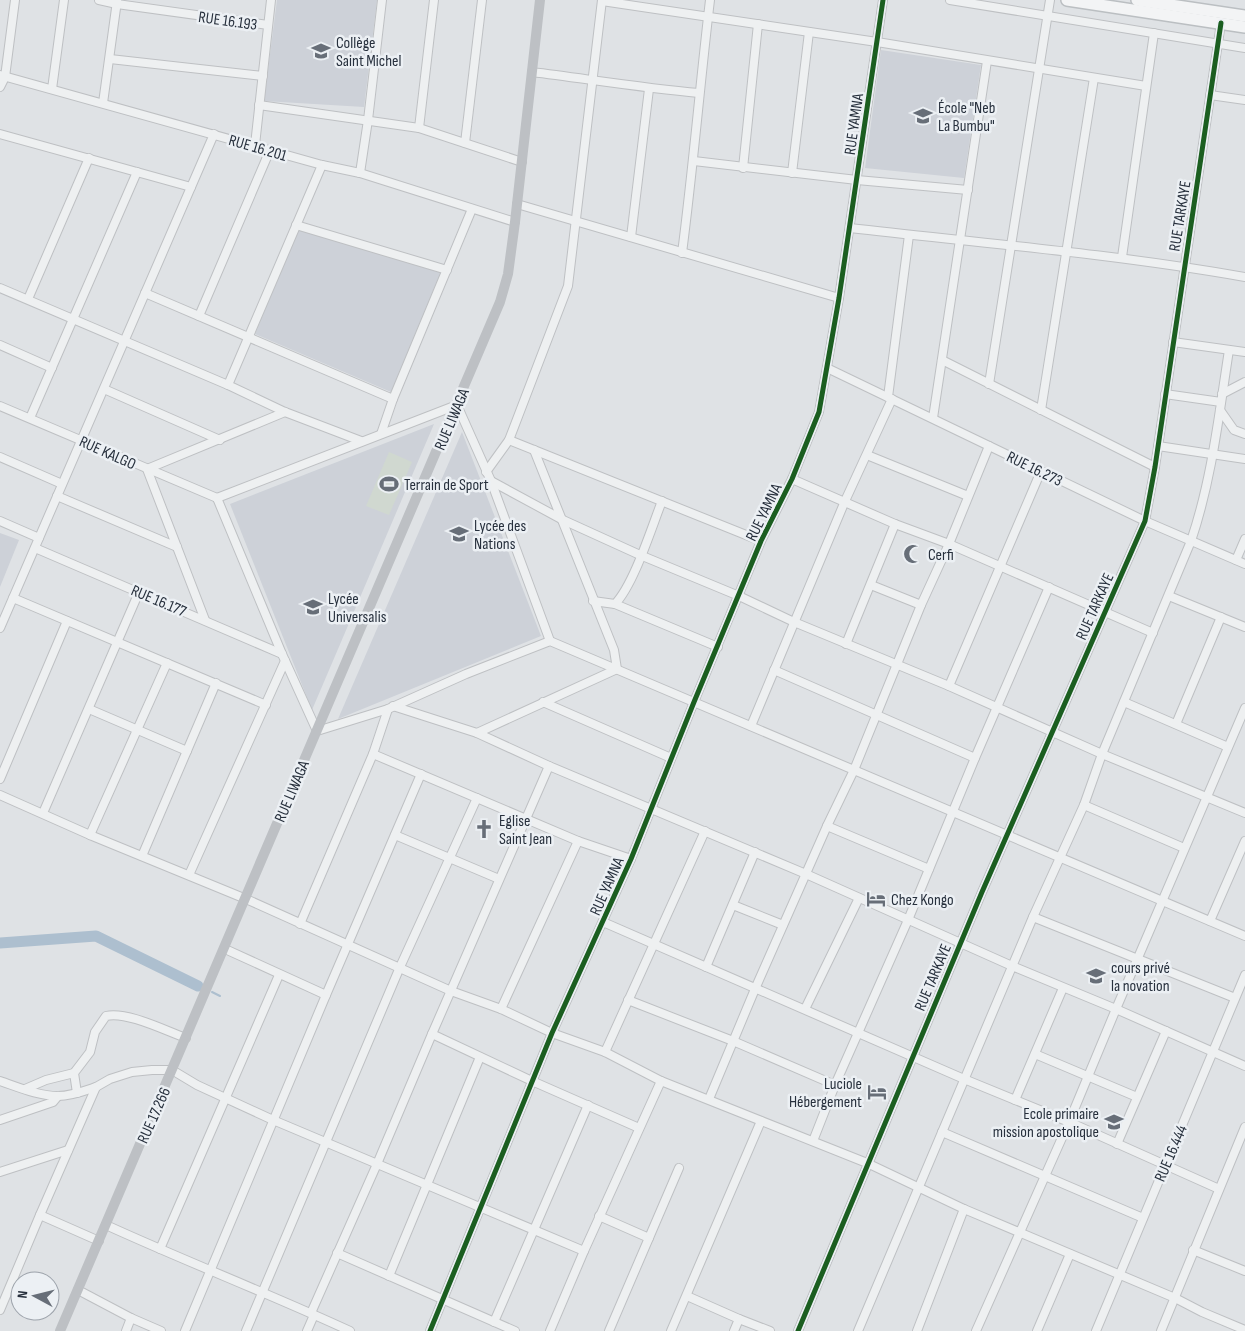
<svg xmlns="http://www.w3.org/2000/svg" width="1245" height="1331" font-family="'Sofia Sans Condensed',sans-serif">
  <rect width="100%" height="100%" fill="#dfe2e5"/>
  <g fill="#cdd1d8">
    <polygon points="277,0 377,0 364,107 264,101"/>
    <polygon points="881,50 981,65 964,178 865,168"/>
    <polygon points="299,228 444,273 391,392 255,334"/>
    <polygon points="434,424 312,710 230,504"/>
    <polygon points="462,432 541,636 338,719"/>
    <polygon points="0,533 19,540 0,587"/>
  </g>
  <polygon fill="#d0d8d0" points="389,452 412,462 389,515 366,506"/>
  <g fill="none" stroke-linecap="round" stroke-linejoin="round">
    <polyline stroke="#adbfcf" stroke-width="2" points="212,992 220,996"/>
    <polyline stroke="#adbfcf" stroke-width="11" points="0,943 96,936 198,986"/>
    <g stroke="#bec0c3" stroke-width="10">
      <g id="minor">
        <polyline points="99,0 117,4 268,25"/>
        <polyline points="950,0 1245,48"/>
        <polyline points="602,1 877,42 1146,86"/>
        <polyline points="110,59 263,76"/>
        <path d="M532,72C588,79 643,88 699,93"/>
        <polyline points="0,75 322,165 360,173 515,222"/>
        <polyline points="0,87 5,77 15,0"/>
        <polyline points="52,89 64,0"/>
        <polyline points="1210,95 1245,100"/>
        <polyline points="103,103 117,1"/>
        <polyline points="259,105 419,128 522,162"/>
        <polyline points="419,128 434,0"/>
        <polyline points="0,134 191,187"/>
        <polyline points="465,143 482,0"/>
        <polyline points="255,145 271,0"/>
        <polyline points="694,161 857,180 968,190"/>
        <polyline points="743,168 758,24"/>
        <polyline points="360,173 368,120 382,0"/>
        <polyline points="792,173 809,32"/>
        <polyline points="517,204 839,298"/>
        <polyline points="296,225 447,270"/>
        <path d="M850,228C982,243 1114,254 1245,277"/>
        <polyline points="631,237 649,89"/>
        <path d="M682,253C693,169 700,84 710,0"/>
        <polyline points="1122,257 1154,33"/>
        <polyline points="0,288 228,385 285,412 361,441"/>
        <polyline points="145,293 393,399"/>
        <polyline points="28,299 89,158"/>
        <polyline points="199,316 270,150"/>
        <polyline points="1173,342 1245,352"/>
        <polyline points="0,345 52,368"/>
        <polyline points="942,360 1155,467"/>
        <polyline points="827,368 1145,521 1245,564"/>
        <polyline points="989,384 1050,0"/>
        <polyline points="228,385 322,165"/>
        <polyline points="104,389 220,440"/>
        <polyline points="1165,394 1221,402"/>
        <polyline points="1222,394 1245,382"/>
        <polyline points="888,397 909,235"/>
        <polyline points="0,406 217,498"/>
        <polyline points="1041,410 1094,78"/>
        <polyline points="1220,410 1234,430 1245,434"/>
        <polyline points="30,418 137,172"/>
        <polyline points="933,418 987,61"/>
        <polyline points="381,434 393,399 472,209"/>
        <polyline points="509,440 761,541"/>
        <polyline points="1158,446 1245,459"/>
        <polyline points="867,455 968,496"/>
        <polyline points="0,457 62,484"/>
        <polyline points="486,472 509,440 568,286 602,0"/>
        <polyline points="792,479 895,524 949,544 1153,633"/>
        <polyline points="491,481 563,520 640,555 739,596 794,622 949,686 1102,754 1245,813"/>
        <polyline points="57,496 177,547"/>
        <polyline points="217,498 282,654 317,731 388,709 466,674 550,641 1245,936"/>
        <polyline points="217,498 457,405 491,481 550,641"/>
        <polyline points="0,521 39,538"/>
        <polyline points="35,548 282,654"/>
        <polyline points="1236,560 1245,539"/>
        <polyline points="871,585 921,605"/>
        <polyline points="1169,596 1245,627"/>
        <polyline points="13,598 266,705"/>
        <path d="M593,601L615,604C634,584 651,529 662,501"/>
        <polyline points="615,604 718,647"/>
        <polyline points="205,620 147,469 285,412"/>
        <polyline points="0,628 214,134"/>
        <polyline points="846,644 895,524"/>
        <polyline points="774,670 975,758"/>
        <polyline points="949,686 1041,471"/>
        <polyline points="543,702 671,758"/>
        <polyline points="1124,702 1228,747"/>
        <polyline points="393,706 477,733 617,669 614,650 534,450"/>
        <polyline points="89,709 187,751"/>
        <polyline points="1176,724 1221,617"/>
        <polyline points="751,726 845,501 892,399"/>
        <polyline points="477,733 549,766 806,874 1012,966 1116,1009 1245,1066"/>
        <polyline points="373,754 578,841 631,859"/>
        <polyline points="0,779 67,621"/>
        <polyline points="0,795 90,835 246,899 451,991 501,1009 552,1033 605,1052 661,1081 867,1163 964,1209 1175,1298 1202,1312 1245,1330"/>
        <polyline points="1084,805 1184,848"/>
        <polyline points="43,813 139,592"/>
        <polyline points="827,826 929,869"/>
        <polyline points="90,835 167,663"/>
        <polyline points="395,835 499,879"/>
        <polyline points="142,856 216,683"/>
        <polyline points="189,875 285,661"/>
        <polyline points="733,905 783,925"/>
        <polyline points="1033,917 1235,998"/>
        <polyline points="1210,921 1245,841"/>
        <polyline points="603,922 964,1079 1069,1122 1219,1189"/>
        <polyline points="300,924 373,754 388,709"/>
        <polyline points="225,949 326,995"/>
        <polyline points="706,967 755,852"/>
        <polyline points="628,1000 733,1041 835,1085"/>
        <polyline points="501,1009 578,841"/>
        <polyline points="805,1009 859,898"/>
        <polyline points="432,1034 532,1081 639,1128"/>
        <polyline points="605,1052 705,831"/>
        <polyline points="1035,1054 1137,1097"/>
        <path d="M0,1081C18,1087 38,1096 58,1096C71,1096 84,1091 96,1087"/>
        <polyline points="25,1089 46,1080 74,1073"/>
        <path d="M77,1093L74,1073L90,1052L95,1032L106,1016C127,1011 166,1031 186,1038"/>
        <polyline points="709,1099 755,989 827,826 854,770 921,605 949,544 989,446"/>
        <polyline points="1015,1100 1063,988"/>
        <polyline points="0,1120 53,1102 58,1096"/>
        <polyline points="942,1132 1143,1218"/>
        <polyline points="813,1141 835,1085 908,920 975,758 1049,587"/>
        <polyline points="1117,1144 1166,1031"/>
        <polyline points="0,1172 68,1150"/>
        <polyline points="40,1215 99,1241"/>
        <polyline points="599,1216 649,1238"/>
        <path d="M106,1225C187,1262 270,1294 350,1331"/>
        <polyline points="160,1249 279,975"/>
        <polyline points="1193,1250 1245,1271"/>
        <polyline points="337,1253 515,1331"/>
        <polyline points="389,1276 480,1057"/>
        <polyline points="78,1290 131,1318 161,1331"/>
        <polyline points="687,1296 739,1319 734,1331"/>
        <polyline points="0,1310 40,1215 96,1087 110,1079 132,1072 152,1070 172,1070 197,1085 273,1120 584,1251"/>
        <polyline points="311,1313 377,1164 432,1034 549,766"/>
        <polyline points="739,1319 770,1331"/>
        <polyline points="494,1322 588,1105"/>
        <polyline points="126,1331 131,1318"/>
        <polyline points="185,1331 326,995 421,774"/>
        <polyline points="246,1331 400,967 477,798"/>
        <polyline points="307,1331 314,1315"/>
        <polyline points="430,1331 552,1033 631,859 694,702 761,541 792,479 819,412 839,298 883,0"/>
        <polyline points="550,1331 584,1251 661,1081"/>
        <polyline points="609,1331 679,1168"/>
        <polyline points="671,1331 761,1121"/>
        <polyline points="798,1331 982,892 1145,521 1155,467 1221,23"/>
        <path d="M858,1331L1033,917L1084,805L1102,754L1191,541C1212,479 1219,414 1229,350"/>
        <polyline points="917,1331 964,1209"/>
        <polyline points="976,1331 1069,1122 1116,1009 1245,708"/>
        <polyline points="1037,1331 1070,1254"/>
        <polyline points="1096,1331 1245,975"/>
        <polyline points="1161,1331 1245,1127"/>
      </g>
    </g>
    <g stroke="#bbbfc2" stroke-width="14">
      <g id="primary">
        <polyline points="1067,0 1245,27"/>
        <polyline points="1137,0 1245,16"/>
      </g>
    </g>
    <use href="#minor" stroke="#eef0f1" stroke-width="8"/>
    <polyline stroke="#bdc0c4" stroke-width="10" points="60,1331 500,302 508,274 515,222 540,0"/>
    <use href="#primary" stroke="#f3f4f5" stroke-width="11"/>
    <g stroke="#ecf0f4" stroke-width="8">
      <g id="cycleway">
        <polyline points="430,1331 552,1033 631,859 694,702 761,541 792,479 819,412 839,298 883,0"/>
        <polyline points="798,1331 982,892 1145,521 1155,467 1221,23"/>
      </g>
    </g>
    <use href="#cycleway" stroke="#1b5e20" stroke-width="5"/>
  </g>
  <defs>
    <g id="school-bare" transform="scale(1.5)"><path d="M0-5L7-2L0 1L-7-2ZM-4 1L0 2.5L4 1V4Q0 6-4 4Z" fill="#676e78" stroke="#ecf0f4" stroke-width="2.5" paint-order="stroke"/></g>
    <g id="stadium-bare" transform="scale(1.5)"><path d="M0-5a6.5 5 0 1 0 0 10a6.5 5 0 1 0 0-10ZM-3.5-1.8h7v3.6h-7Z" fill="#676e78" stroke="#ecf0f4" stroke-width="2.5" paint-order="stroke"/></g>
    <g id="mosque-bare" transform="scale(1.5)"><path d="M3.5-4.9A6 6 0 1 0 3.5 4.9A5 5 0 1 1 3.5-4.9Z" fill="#676e78" stroke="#ecf0f4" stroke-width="2.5" paint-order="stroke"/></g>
    <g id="church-bare" transform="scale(1.5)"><path d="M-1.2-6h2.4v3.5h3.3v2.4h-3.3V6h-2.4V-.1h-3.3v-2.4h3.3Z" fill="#676e78" stroke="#ecf0f4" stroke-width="2.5" paint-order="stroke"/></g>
    <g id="hotel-bare" transform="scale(1.5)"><path d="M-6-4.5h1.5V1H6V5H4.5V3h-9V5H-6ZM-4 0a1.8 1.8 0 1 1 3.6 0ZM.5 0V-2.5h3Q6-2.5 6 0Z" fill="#676e78" stroke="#ecf0f4" stroke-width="2.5" paint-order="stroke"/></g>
  </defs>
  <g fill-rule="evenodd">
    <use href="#school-bare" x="321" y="51"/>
    <use href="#school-bare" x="923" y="116"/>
    <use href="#stadium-bare" x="389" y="484"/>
    <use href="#school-bare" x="459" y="534"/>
    <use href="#mosque-bare" x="913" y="554"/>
    <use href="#school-bare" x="313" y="607"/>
    <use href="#church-bare" x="484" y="829"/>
    <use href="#hotel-bare" x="876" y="899"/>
    <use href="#school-bare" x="1096" y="976"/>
    <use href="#hotel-bare" x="877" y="1092"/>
    <use href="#school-bare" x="1114" y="1122"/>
  </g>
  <g text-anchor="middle" stroke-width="5" stroke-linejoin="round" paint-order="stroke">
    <g font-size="16" fill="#27303d" stroke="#ecf0f4">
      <text transform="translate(228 20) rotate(8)" y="6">RUE 16.193</text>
      <text transform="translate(853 124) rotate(-82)" y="6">RUE YAMNA</text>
      <text transform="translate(258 147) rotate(16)" y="6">RUE 16.201</text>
      <text transform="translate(1179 216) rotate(-81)" y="6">RUE TARKAYE</text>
      <text transform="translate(451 419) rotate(-67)" y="6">RUE LIWAGA</text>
      <text transform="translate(108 452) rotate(24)" y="6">RUE KALGO</text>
      <text transform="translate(1035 468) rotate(26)" y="6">RUE 16.273</text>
      <text transform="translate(763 512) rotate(-64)" y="6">RUE YAMNA</text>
      <text transform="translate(159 600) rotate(23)" y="6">RUE 16.177</text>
      <text transform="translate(1094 606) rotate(-66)" y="6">RUE TARKAYE</text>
      <text transform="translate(291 791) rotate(-67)" y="6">RUE LIWAGA</text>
      <text transform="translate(606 886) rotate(-66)" y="6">RUE YAMNA</text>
      <text transform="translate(932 977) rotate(-67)" y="6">RUE TARKAYE</text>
      <text transform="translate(153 1115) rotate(-66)" y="6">RUE 17.266</text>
      <text transform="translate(1170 1153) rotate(-67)" y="6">RUE 16.444</text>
    </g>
    <g font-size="16" fill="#27303d" stroke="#ecf0f4" text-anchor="start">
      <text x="336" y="48">Collège<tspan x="336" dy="18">Saint Michel</tspan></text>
      <text x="938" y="113">École "Neb<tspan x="938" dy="18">La Bumbu"</tspan></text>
      <text x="404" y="490">Terrain de Sport</text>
      <text x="474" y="531">Lycée des<tspan x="474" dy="18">Nations</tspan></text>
      <text x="928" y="560">Cerfi</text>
      <text x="328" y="604">Lycée<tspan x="328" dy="18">Universalis</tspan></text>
      <text x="499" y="826">Eglise<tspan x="499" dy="18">Saint Jean</tspan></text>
      <text x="891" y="905">Chez Kongo</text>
      <text x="1111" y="973">cours privé<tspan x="1111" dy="18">la novation</tspan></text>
      <text x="862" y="1089" text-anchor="end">Luciole<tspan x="862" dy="18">Hébergement</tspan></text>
      <text x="1099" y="1119" text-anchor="end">Ecole primaire<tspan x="1099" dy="18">mission apostolique</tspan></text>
    </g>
  </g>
  <g transform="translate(35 1296) rotate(277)"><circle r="24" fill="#ecf0f4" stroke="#9da3ab"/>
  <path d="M0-4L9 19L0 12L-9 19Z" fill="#676e78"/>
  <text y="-8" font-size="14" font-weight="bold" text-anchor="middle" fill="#27303d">N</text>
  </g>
</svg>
